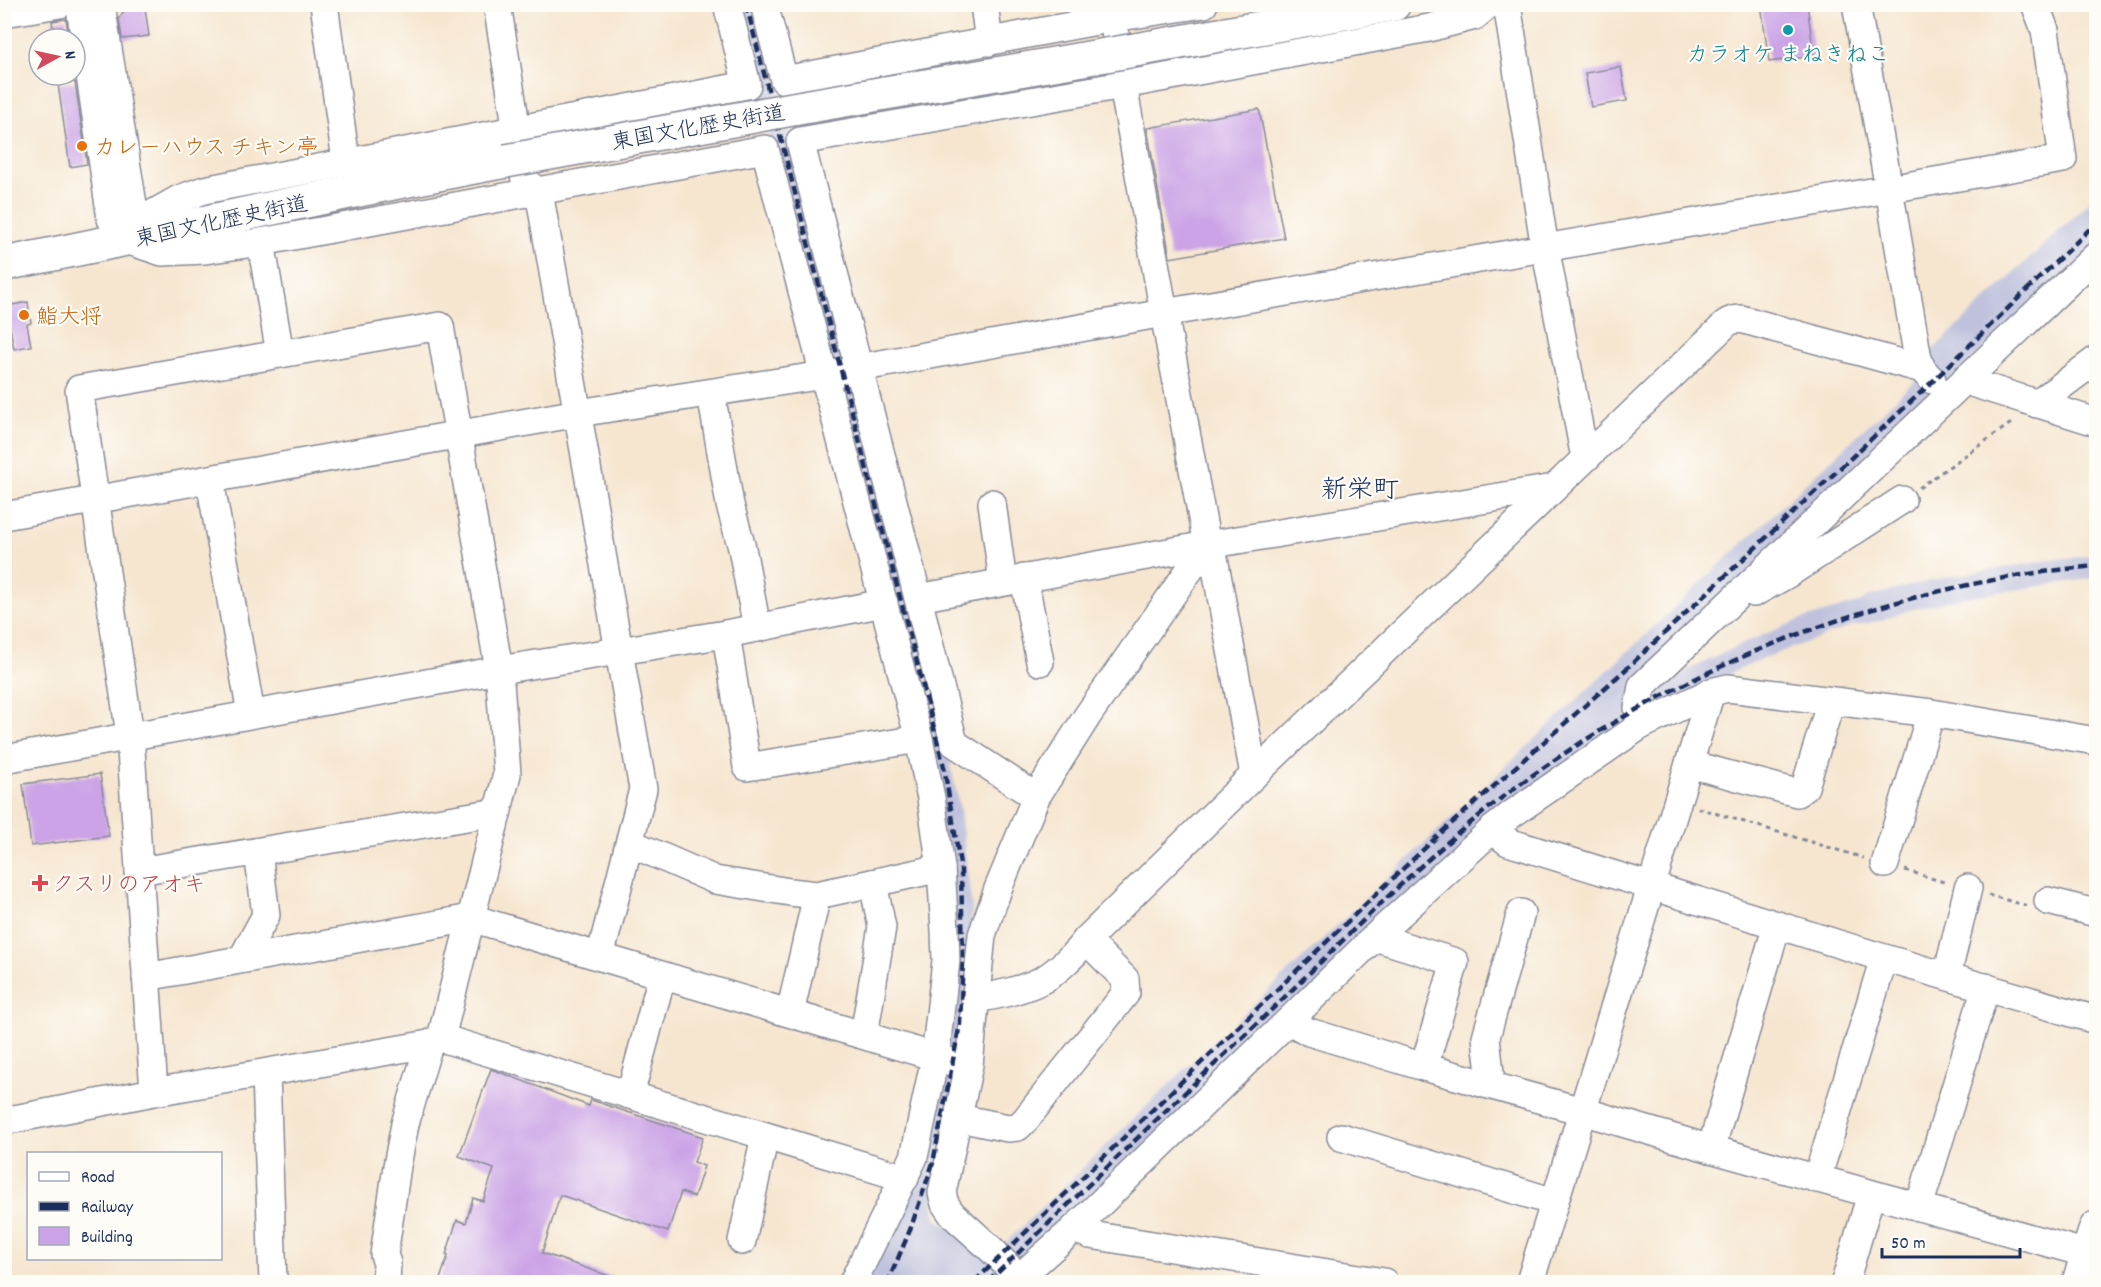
<svg xmlns="http://www.w3.org/2000/svg" width="2101" height="1287" font-family="Dekko,'Klee One',sans-serif">
  <rect width="100%" height="100%" fill="#fdfcf7"/>
  <filter id="ink" filterUnits="userSpaceOnUse"><feTurbulence type="fractalNoise" baseFrequency=".0167" numOctaves="2"/><feDisplacementMap in="SourceGraphic" scale="12" xChannelSelector="R" yChannelSelector="G"/><feConvolveMatrix kernelMatrix="1 2 1 2 8 2 1 2 1" color-interpolation-filters="sRGB"/></filter>
  <filter id="wash" filterUnits="userSpaceOnUse"><feTurbulence type="fractalNoise" baseFrequency=".008" numOctaves="4" result="noise"/><feDisplacementMap in="SourceGraphic" scale="24" xChannelSelector="R" yChannelSelector="G"/><feGaussianBlur stdDeviation="1.35" result="paint"/><feColorMatrix in="noise" values="0 0 0 0 0 0 0 0 0 0 0 0 0 0 0 0 0 1.4 0 .05"/><feComposite in="paint" operator="in"/></filter>
  <g filter="url(#wash)">
    <rect width="100%" height="100%" fill="#f6e6d0"/>
    <g fill="#c0c2dd">
      <polygon points="734,5 757,5 851,366 828,369"/>
      <polygon points="2096,196 2096,247 1946,383 1927,355"/>
      <polygon points="853,375 948,751 960,810 972,909 962,1056 944,1056 951,939 830,378"/>
      <polygon points="1920,376 1934,391 1631,717 1024,1264 1002,1246 1185,1069"/>
      <polygon points="2096,555 2096,578 1965,597 1913,609 1879,621 1856,625 1766,657 1687,694 1649,715 1650,688 1749,641 1797,621 1861,602 1871,596 1942,578 2050,560"/>
      <polygon points="940,1068 957,1070 933,1202 936,1219 961,1233 1005,1275 1003,1282 862,1282"/>
    </g>
    <g id="blocks">
      <g fill="#cba3e6">
        <polygon points="1761,4 1807,4 1814,56 1769,62"/>
        <polygon points="145,8 149,36 122,39 119,18 124,11"/>
        <polygon points="66,19 69,39 55,39 52,21"/>
        <polygon points="1621,67 1627,101 1591,107 1585,73"/>
        <polygon points="75,82 87,164 70,167 58,84"/>
        <polygon points="1259,109 1284,238 1170,258 1147,128"/>
        <polygon points="28,302 31,323 27,324 31,346 14,349 6,306"/>
        <polygon points="100,774 109,836 31,846 23,784"/>
        <polygon points="491,1069 589,1106 591,1100 703,1137 694,1162 704,1166 694,1197 681,1192 668,1232 560,1195 542,1253 621,1280 621,1282 524,1282 505,1276 503,1282 439,1282 448,1256 446,1255 457,1220 466,1223 473,1198 483,1201 494,1169 459,1156"/>
      </g>
    </g>
  </g>
  <g filter="url(#ink)">
    <use href="#blocks" fill-opacity="0" stroke="#888a97" stroke-width="1.5"/>
    <g fill="none" stroke-linecap="round" stroke-linejoin="round">
      <g stroke="#888a97" stroke-width="30">
        <g id="minor">
          <polyline points="87,4 81,14 111,219 126,240"/>
          <polyline points="95,4 102,11 135,217 126,240"/>
          <polyline points="324,4 346,161"/>
          <polyline points="497,4 524,176 541,203 643,789 600,957"/>
          <polyline points="727,4 747,85 204,190 179,199 154,213 126,240 162,252 205,250 261,242 765,149 919,739 931,798 941,868 945,931 946,961 935,1058 914,1157 853,1282"/>
          <polyline points="764,4 784,80 1113,18 1204,4"/>
          <polyline points="984,4 989,42"/>
          <polyline points="1111,4 1123,85 1164,313 1889,189 1856,4"/>
          <polyline points="1507,4 1543,236 1583,448 1587,457"/>
          <polyline points="4,13 60,4"/>
          <polyline points="261,242 280,354"/>
          <polyline points="1966,378 1975,384 2096,422"/>
          <polyline points="1932,380 1922,369 1918,359 1889,189 2063,159 2045,30 2035,4"/>
          <polyline points="711,393 730,505 742,548 757,628"/>
          <polyline points="2037,404 2096,360"/>
          <polyline points="210,480 251,714"/>
          <polyline points="992,503 1003,582"/>
          <polyline points="4,516 578,413 850,371 858,368 1164,313 1207,545 1088,715 1036,797 998,889 982,935 969,1065 942,1193 945,1204 952,1214 992,1250 1019,1278"/>
          <polyline points="1207,545 1214,558 1254,775"/>
          <polyline points="1024,578 1040,662"/>
          <polyline points="1754,593 1788,574 1902,500"/>
          <polyline points="918,598 1207,545 1554,488"/>
          <polyline points="726,634 747,767 919,739"/>
          <polyline points="1640,726 1638,708 1642,686 2096,256"/>
          <polyline points="4,759 499,670 726,634 884,603"/>
          <polyline points="1689,764 1797,793 1805,787 1831,701"/>
          <polyline points="1036,797 954,743 918,598 800,141 1123,85 1429,28 1475,16 1489,4"/>
          <polyline points="1492,830 1508,842 1884,958 2096,1020"/>
          <polyline points="630,843 715,880 790,892 817,895 941,868"/>
          <polyline points="1885,864 1931,713"/>
          <polyline points="139,871 497,812"/>
          <polyline points="2048,901 2096,913"/>
          <polyline points="1375,937 1455,962 1424,1067"/>
          <polyline points="242,959 266,915 258,852"/>
          <polyline points="1947,976 1968,888"/>
          <polyline points="146,977 471,918 952,1062"/>
          <path d="M975,999C996,996 1026,989 1044,979C1058,971 1077,952 1086,940L1254,775L1728,322L1733,320L1741,319L1922,369"/>
          <polyline points="790,1013 817,895"/>
          <polyline points="1289,1021 1309,1032 1424,1067 1582,1111 1711,1149 2088,1254"/>
          <polyline points="864,1035 882,927 873,883"/>
          <polyline points="441,1038 905,1178"/>
          <polyline points="266,1073 273,1282"/>
          <polyline points="1485,1084 1490,1073 1486,1037 1521,913"/>
          <polyline points="630,1095 662,976"/>
          <polyline points="959,1118 1008,1128 1018,1127 1026,1119 1126,993 1125,979 1086,940"/>
          <polyline points="4,1121 154,1092 429,1044 441,1038 507,774 499,670 440,326 79,389 130,735 154,1092"/>
          <polyline points="1341,1137 1554,1202"/>
          <polyline points="1711,1149 1777,925"/>
          <polyline points="1817,1179 1884,958"/>
          <polyline points="1919,1207 1986,987"/>
          <polyline points="1074,1229 1090,1235 1384,1282"/>
          <polyline points="742,1241 765,1136"/>
          <polyline points="386,1282 387,1263 384,1255 397,1166 405,1124 429,1044"/>
          <polyline points="1014,1282 1074,1229 1379,933 1492,830 1512,814 1640,726 1711,692"/>
          <polyline points="1530,1282 1711,692 1728,688 1931,713 2096,741"/>
          <polyline points="1845,1282 1871,1194"/>
        </g>
      </g>
      <g stroke="#888a97" stroke-width="36">
        <polyline id="major" points="2079,1282 2096,1228"/>
      </g>
      <g stroke="#888a97" stroke-width="36">
        <g id="highway">
          <polyline points="1135,50 1394,4"/>
          <path d="M4,264C172,231 338,192 506,161"/>
        </g>
      </g>
      <g stroke="#888a97" stroke-width="3" stroke-dasharray="4.5 4.5" stroke-linecap="butt">
        <polyline points="1919,488 2014,421"/>
        <polyline points="1698,808 1864,858"/>
        <polyline points="1905,870 1947,883"/>
        <polyline points="1988,895 2028,906"/>
      </g>
      <use href="#minor" stroke="#fff" stroke-width="27"/>
      <use href="#major" stroke="#fff" stroke-width="33"/>
      <use href="#highway" stroke="#fff" stroke-width="33"/>
      <g stroke="#1b2f5e" stroke-width="4.5" stroke-dasharray="9 4.5" stroke-linecap="butt">
        <polyline points="746,4 944,767 961,870 963,957 960,1024 933,1163 910,1230 888,1282"/>
        <polyline points="974,1282 1371,899 1443,831 1624,671 1933,381 2096,223"/>
        <path d="M988,1282C1081,1192 1174,1103 1267,1014C1352,933 1434,845 1530,777C1696,659 1893,584 2096,566"/>
      </g>
      <g stroke="#888a97" stroke-width="36" stroke-linecap="butt">
        <polyline id="highway-bridge" points="506,161 798,108 1135,50"/>
      </g>
      <use href="#highway-bridge" stroke="#fff" stroke-width="33"/>
    </g>
  </g>
  <circle fill="#0f9aa8" stroke="#fdfcf7" stroke-width="2" cx="1788" cy="30" r="6"/>
  <g fill="#e8710a" stroke="#fdfcf7" stroke-width="2">
    <circle cx="82" cy="146" r="6"/>
    <circle cx="24" cy="315" r="6"/>
  </g>
  <path fill="#e0444e" stroke="#fdfcf7" stroke-width="2" d="M37 874h6v6h6v6h-6v6h-6v-6h-6v-6h6z"/>
  <g text-anchor="middle" stroke-width="4.5" stroke-linejoin="round" paint-order="stroke">
    <g font-size="22" fill="#0d838f" stroke="#fdfcf7">
      <text x="1788" y="61">カラオケ まねきねこ</text>
    </g>
    <g font-size="22" fill="#1b2f5e" stroke="#fdfcf7">
      <text transform="translate(698 126) rotate(-10)" y="8">東国文化歴史街道</text>
      <text transform="translate(221 220) rotate(-12)" y="8">東国文化歴史街道</text>
    </g>
    <g font-size="22" fill="#c56008" stroke="#fdfcf7" text-anchor="start">
      <text x="94" y="154">カレーハウス チキン亭</text>
      <text x="36" y="323">鮨大将</text>
    </g>
    <g font-size="22" fill="#be3a42" stroke="#fdfcf7" text-anchor="start">
      <text x="52" y="891">クスリのアオキ</text>
    </g>
    <g font-size="26" fill="#1b2f5e" stroke="#fdfcf7">
      <text x="1360" y="497">新栄町</text>
    </g>
  </g>
  <rect width="2101" height="1287" fill="none" stroke="#fdfcf7" stroke-width="24"/>
  <rect x="27" y="1152" width="195" height="108" fill="#fdfcf7" stroke="#a3aaba" stroke-width="1.5"/>
  <rect x="39" y="1172" width="30" height="9" fill="#ffffff" stroke="#a3aaba" stroke-width="1.5"/>
  <text x="81" y="1182" font-size="18" fill="#1b2f5e">Road</text>
  <rect x="39" y="1202" width="30" height="9" fill="#1b2f5e" stroke="#a3aaba" stroke-width="1.5"/>
  <text x="81" y="1212" font-size="18" fill="#1b2f5e">Railway</text>
  <rect x="39" y="1227" width="30" height="18" fill="#cba3e6" stroke="#a3aaba" stroke-width="1.5"/>
  <text x="81" y="1242" font-size="18" fill="#1b2f5e">Building</text>
  <g transform="translate(57 57) rotate(82)"><circle r="28" fill="#fdfcf7" stroke="#a3aaba" stroke-width="1.5"/>
  <path d="M0-4.5L10 22L0 15L-10 22Z" fill="#d1495b"/>
  <text y="-9" font-size="16" font-weight="bold" text-anchor="middle" fill="#1b2f5e">N</text>
  </g>
  <path d="M1882 1248v9h138v-9" fill="none" stroke="#1b2f5e" stroke-width="3"/>
  <text x="1891" y="1248" font-size="18" fill="#1b2f5e" stroke="#fdfcf7" stroke-width="4.5" paint-order="stroke">50 m</text>
</svg>
